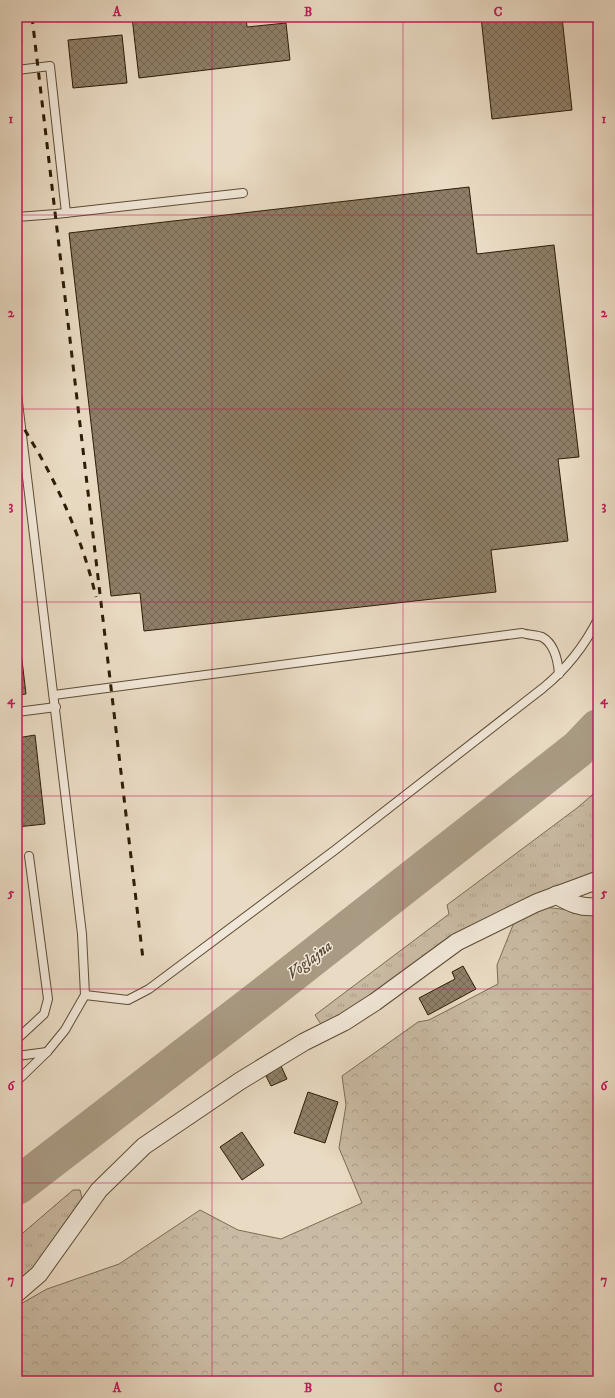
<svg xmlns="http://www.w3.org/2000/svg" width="615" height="1398" font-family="'IM FELL DW Pica',serif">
  <defs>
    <pattern id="grass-tufts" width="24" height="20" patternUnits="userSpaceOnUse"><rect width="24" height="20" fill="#c9baa3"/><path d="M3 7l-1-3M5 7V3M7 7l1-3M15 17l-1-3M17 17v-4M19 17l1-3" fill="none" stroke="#ad9f8b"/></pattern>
    <pattern id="forest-crowns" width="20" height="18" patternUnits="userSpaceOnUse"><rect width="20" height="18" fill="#c9baa3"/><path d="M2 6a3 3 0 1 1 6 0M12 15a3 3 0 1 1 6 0" fill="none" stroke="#ad9f8b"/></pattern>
    <pattern id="building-cross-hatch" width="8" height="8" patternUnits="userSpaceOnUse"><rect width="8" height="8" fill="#8f7f68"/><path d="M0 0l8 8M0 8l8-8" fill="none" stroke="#756754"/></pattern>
  </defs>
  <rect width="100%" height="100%" fill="#e9dac3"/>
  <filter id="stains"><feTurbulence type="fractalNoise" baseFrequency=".005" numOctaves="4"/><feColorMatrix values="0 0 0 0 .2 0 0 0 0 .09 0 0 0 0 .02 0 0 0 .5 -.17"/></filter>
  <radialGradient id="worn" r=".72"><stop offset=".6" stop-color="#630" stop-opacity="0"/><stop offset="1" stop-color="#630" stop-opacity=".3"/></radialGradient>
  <g fill="url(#grass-tufts)" stroke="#7c6c54">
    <polygon points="598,790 598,876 533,899 324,1029 315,1015 449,914 447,905 577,808"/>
    <polygon points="73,1190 80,1190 82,1198 34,1267 17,1283 17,1238"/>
  </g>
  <polygon fill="url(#forest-crowns)" stroke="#7c6c54" points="543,907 587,912 598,909 598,1381 17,1381 17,1306 47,1289 119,1264 200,1210 238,1230 281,1239 362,1203 339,1148 346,1105 342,1076 418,1022 429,1020 498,984 497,965 515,920"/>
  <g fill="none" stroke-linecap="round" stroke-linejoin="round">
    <polyline stroke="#a99a83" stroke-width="38" points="17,1186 266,994 578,749 598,728"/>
  </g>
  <g fill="url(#building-cross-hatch)" stroke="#2e1d06">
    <polygon points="17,17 19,17 22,43 17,44"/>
    <polygon points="132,17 246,17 247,27 286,23 290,60 139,78"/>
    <polygon points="481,17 562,17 572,110 492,119"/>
    <polygon points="122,35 127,83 73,88 68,40"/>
    <polygon points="469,187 477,254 554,245 579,457 558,459 568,541 491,550 496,592 144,631 140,593 111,596 69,233"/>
    <polygon points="17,618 26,694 17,695"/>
    <polygon points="35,735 45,824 17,827 17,738"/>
    <polygon points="463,966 476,989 428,1015 419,998 455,979 452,972"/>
    <polygon points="281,1066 287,1079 271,1086 265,1074"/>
    <polygon points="308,1092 338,1102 325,1143 294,1133"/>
    <polygon points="242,1132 264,1165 242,1180 220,1147"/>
  </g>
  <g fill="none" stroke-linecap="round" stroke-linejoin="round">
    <g stroke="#5d4c35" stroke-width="10">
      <g id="service">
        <polyline points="17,70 50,66 66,213"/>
        <polyline points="17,217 56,214 243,193"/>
        <polyline points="17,394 82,934 85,995 65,1030 47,1052 17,1081"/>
        <path d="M54,695L522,633C528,635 537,635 542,637C555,644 558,661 559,674"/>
        <polyline points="17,712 56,707"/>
        <path d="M85,995L128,1000L149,989L335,850L543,688C565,670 585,645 598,619"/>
        <polyline points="17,1039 44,1014 48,999 29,856"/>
        <polyline points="17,1056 47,1052"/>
      </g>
    </g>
    <g stroke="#5d4c35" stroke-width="19">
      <g id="minor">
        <path d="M556,895C570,903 582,909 598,906"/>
        <polyline points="17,1293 39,1274 99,1190 144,1146 240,1081 304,1042 344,1022 375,1002 457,942 536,903 598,880"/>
      </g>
    </g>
    <use href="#service" stroke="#f1e7d8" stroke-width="8"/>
    <use href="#minor" stroke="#f1e7d8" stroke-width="17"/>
    <g stroke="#2e1d06" stroke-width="3" stroke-dasharray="7 7" stroke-linecap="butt">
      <polyline points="32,17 143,959"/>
      <path d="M17,418C25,429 31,441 38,452C64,498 84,546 96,597"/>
    </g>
  </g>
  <path fill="none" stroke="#c2185b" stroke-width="1" stroke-opacity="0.55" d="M212,17V1381M403,17V1381M17,215H598M17,409H598M17,602H598M17,796H598M17,989H598M17,1183H598"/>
  <g text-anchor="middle" stroke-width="3" stroke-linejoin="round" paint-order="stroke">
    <g font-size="16" font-style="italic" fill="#594932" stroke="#f1e7d8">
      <text transform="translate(309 959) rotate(-38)" y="6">Voglajna</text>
    </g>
  </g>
  <rect width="615" height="1398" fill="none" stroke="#e9dac3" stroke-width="44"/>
  <rect x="22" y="22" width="571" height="1354" fill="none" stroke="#c2185b" stroke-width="1.5"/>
  <g font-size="13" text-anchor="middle" font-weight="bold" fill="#c2185b">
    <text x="117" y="16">A</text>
    <text x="308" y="16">B</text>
    <text x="498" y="16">C</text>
    <text x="11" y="123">1</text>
    <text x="604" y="123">1</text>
    <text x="11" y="317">2</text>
    <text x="604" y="317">2</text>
    <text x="11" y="510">3</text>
    <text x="604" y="510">3</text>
    <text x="11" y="704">4</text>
    <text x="604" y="704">4</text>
    <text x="11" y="897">5</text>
    <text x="604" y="897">5</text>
    <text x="11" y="1090">6</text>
    <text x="604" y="1090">6</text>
    <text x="11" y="1284">7</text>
    <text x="604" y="1284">7</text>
    <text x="117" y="1392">A</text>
    <text x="308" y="1392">B</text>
    <text x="498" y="1392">C</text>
  </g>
  <rect width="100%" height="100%" filter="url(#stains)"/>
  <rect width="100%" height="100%" fill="url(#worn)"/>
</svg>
